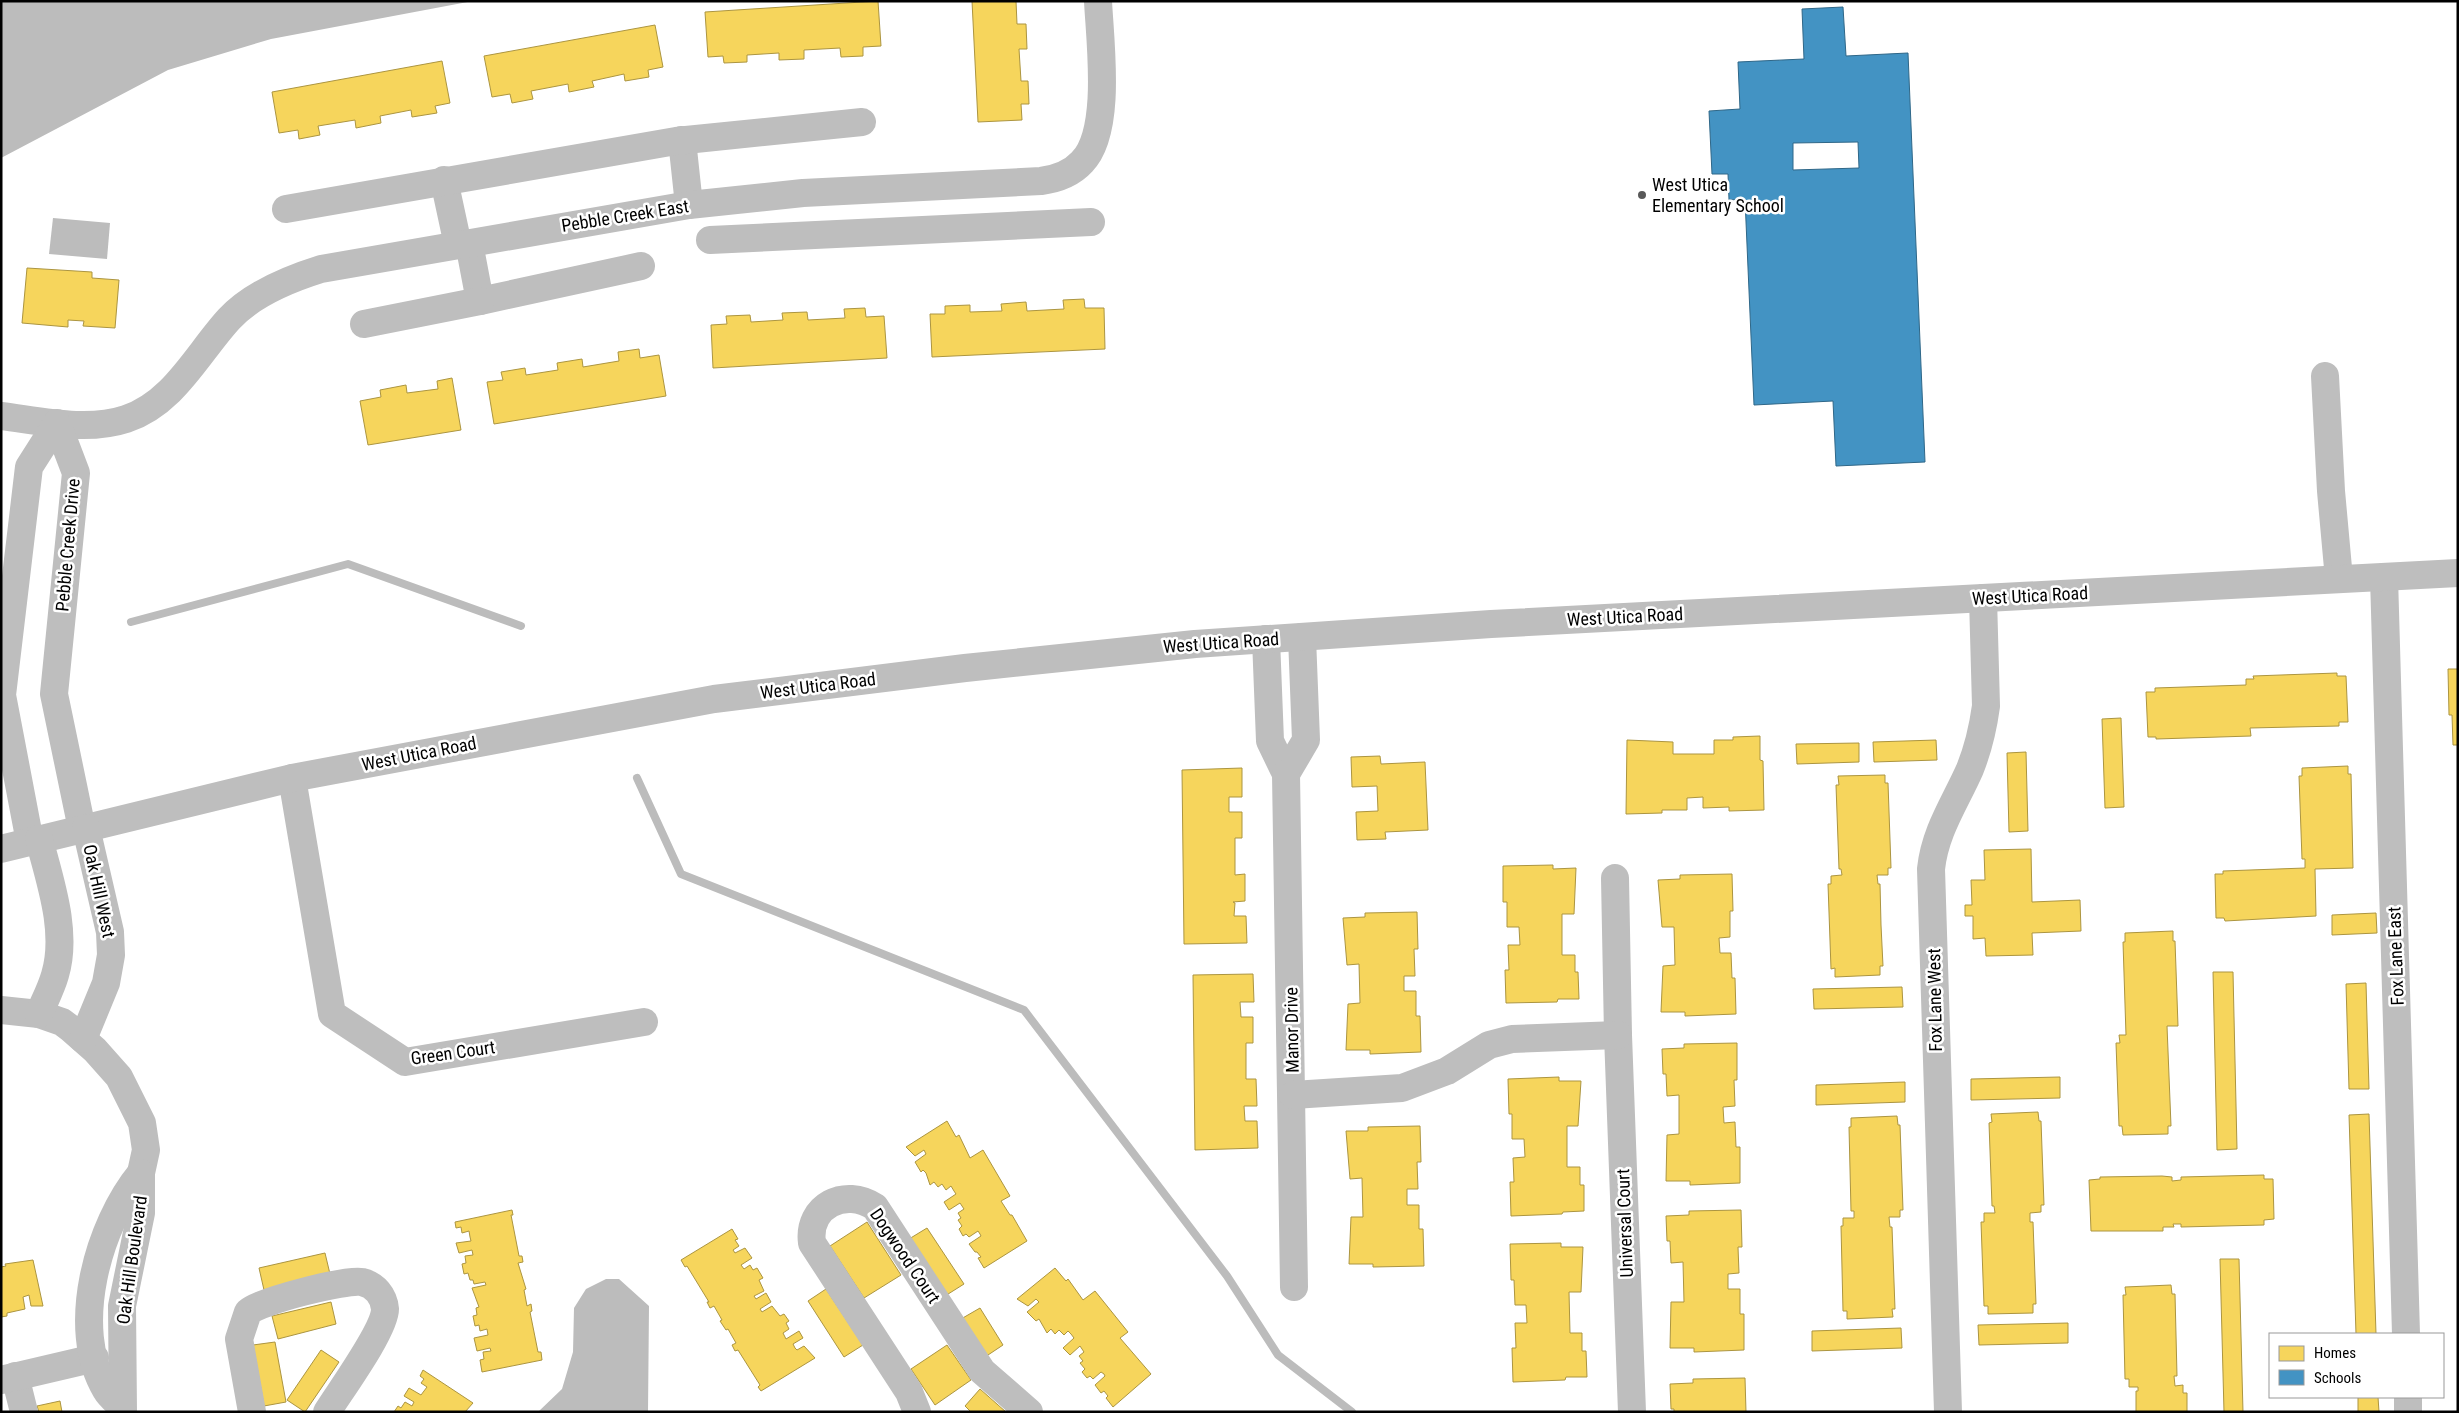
<svg xmlns="http://www.w3.org/2000/svg" width="2459" height="1413" font-family="'Roboto Condensed',sans-serif">
  <rect width="100%" height="100%" fill="#fff"/>
  <g fill="#bcbcbc">
    <polygon points="1,1 473,1 271,39 168,70 1,158"/>
    <polygon points="53,218 110,223 107,259 49,254"/>
    <polygon points="606,1279 619,1279 649,1306 648,1412 538,1412 562,1389 573,1352 574,1308 586,1289"/>
  </g>
  <g fill="#f6d55c" stroke="#ac9540">
    <polygon points="878,1 881,46 863,47 863,56 841,57 840,48 804,50 804,59 779,60 779,53 747,55 747,62 724,63 723,56 708,57 705,12"/>
    <polygon points="972,1 1016,1 1017,24 1026,24 1027,49 1019,49 1021,81 1028,81 1029,104 1021,104 1022,120 978,122"/>
    <polygon points="655,25 663,67 648,70 649,77 625,81 624,74 592,81 594,87 569,92 568,84 531,91 533,99 512,103 510,94 492,97 484,56"/>
    <polygon points="442,61 450,103 435,106 437,113 412,117 411,110 380,116 381,123 356,128 355,120 318,126 320,135 299,139 298,130 279,133 272,92"/>
    <polygon points="27,268 92,272 92,278 119,280 115,328 83,326 84,321 68,320 68,327 22,323"/>
    <polygon points="1084,299 1085,308 1104,308 1105,349 932,357 930,314 945,314 945,306 970,305 970,312 1002,311 1001,304 1026,302 1027,311 1064,309 1063,300"/>
    <polygon points="865,308 866,317 884,316 887,358 713,368 711,325 727,324 726,316 750,315 751,322 783,320 782,313 807,312 808,320 845,318 844,309"/>
    <polygon points="639,349 640,358 659,355 666,396 494,424 487,382 503,380 501,372 525,368 526,375 558,370 557,363 582,359 583,367 619,361 618,352"/>
    <polygon points="452,378 461,430 368,445 360,401 381,397 380,390 406,385 407,393 438,389 437,381"/>
    <polygon points="2448,669 2458,669 2458,745 2453,745 2452,715 2449,715"/>
    <polygon points="2337,673 2337,676 2346,676 2348,722 2339,722 2339,726 2250,728 2251,736 2156,739 2156,737 2148,737 2146,692 2155,692 2155,688 2246,685 2246,679 2254,679 2253,676"/>
    <polygon points="2121,718 2124,807 2105,808 2102,719"/>
    <polygon points="1760,736 1760,760 1763,761 1764,810 1729,811 1729,807 1703,808 1703,797 1687,798 1687,810 1662,810 1662,813 1626,814 1627,740 1673,742 1673,754 1714,754 1714,740 1733,740 1733,737"/>
    <polygon points="1936,740 1937,760 1874,762 1873,742"/>
    <polygon points="1859,743 1859,762 1797,764 1796,744"/>
    <polygon points="2026,752 2028,831 2009,832 2007,753"/>
    <polygon points="1380,756 1381,764 1425,762 1428,830 1385,832 1386,839 1357,840 1356,812 1378,811 1377,786 1352,787 1351,757"/>
    <polygon points="2348,766 2348,774 2351,774 2353,868 2315,869 2316,916 2225,921 2224,918 2216,918 2215,874 2223,874 2223,871 2305,868 2305,859 2302,859 2299,776 2302,776 2302,768"/>
    <polygon points="1242,768 1242,797 1229,797 1229,812 1242,812 1242,838 1235,838 1235,875 1245,874 1245,901 1233,902 1235,903 1234,916 1246,916 1247,943 1184,944 1182,770"/>
    <polygon points="1885,775 1885,783 1888,783 1891,868 1888,868 1888,875 1877,875 1878,884 1880,884 1881,925 1883,966 1880,966 1880,975 1835,977 1835,968 1831,969 1828,884 1831,884 1831,876 1842,875 1841,869 1839,869 1836,785 1839,785 1838,776"/>
    <polygon points="2031,849 2032,902 2080,900 2081,931 2032,933 2033,955 1986,956 1985,938 1973,939 1973,916 1965,916 1965,905 1972,905 1971,880 1985,880 1984,850"/>
    <polygon points="1553,865 1553,869 1576,868 1574,914 1562,914 1562,955 1575,955 1575,972 1578,972 1579,999 1558,999 1557,1002 1506,1003 1505,970 1509,970 1508,945 1520,945 1519,927 1507,927 1507,902 1503,902 1503,866"/>
    <polygon points="1732,874 1733,911 1730,911 1730,937 1719,938 1720,953 1731,953 1732,978 1735,978 1736,1014 1685,1016 1685,1012 1661,1012 1663,966 1675,965 1674,927 1662,927 1658,880 1680,879 1680,875"/>
    <polygon points="1417,912 1418,949 1414,949 1415,976 1404,976 1404,991 1416,991 1416,1016 1420,1016 1421,1052 1370,1054 1370,1050 1346,1050 1348,1004 1360,1003 1359,964 1347,965 1343,918 1365,917 1365,913"/>
    <polygon points="2376,913 2377,933 2332,935 2332,915"/>
    <polygon points="2173,931 2173,941 2175,941 2178,1026 2167,1026 2171,1126 2168,1126 2168,1134 2123,1135 2122,1126 2119,1126 2116,1043 2120,1043 2119,1035 2126,1035 2123,942 2125,942 2125,933"/>
    <polygon points="2213,972 2233,972 2237,1149 2217,1150"/>
    <polygon points="1253,974 1254,1002 1240,1002 1241,1017 1253,1017 1253,1043 1246,1043 1246,1079 1256,1079 1257,1106 1244,1106 1245,1121 1257,1121 1258,1148 1195,1150 1193,975"/>
    <polygon points="2366,983 2369,1089 2349,1089 2346,984"/>
    <polygon points="1902,987 1903,1007 1814,1009 1813,989"/>
    <polygon points="1737,1043 1737,1080 1734,1080 1735,1106 1723,1107 1724,1123 1735,1122 1736,1147 1740,1147 1740,1183 1690,1185 1690,1181 1666,1181 1667,1135 1679,1134 1679,1095 1667,1096 1666,1074 1663,1074 1662,1049 1684,1048 1684,1044"/>
    <polygon points="1559,1077 1559,1081 1581,1081 1578,1126 1567,1126 1567,1167 1580,1167 1580,1185 1584,1185 1584,1211 1563,1212 1562,1214 1511,1216 1510,1182 1514,1182 1513,1158 1525,1157 1524,1139 1512,1139 1512,1114 1509,1114 1508,1079"/>
    <polygon points="2060,1077 2060,1098 1971,1100 1971,1079"/>
    <polygon points="1905,1082 1905,1102 1816,1105 1816,1085"/>
    <polygon points="2038,1112 2039,1121 2041,1121 2044,1205 2041,1205 2041,1212 2030,1213 2030,1222 2033,1222 2036,1304 2033,1304 2033,1313 1988,1314 1988,1306 1984,1306 1981,1222 1984,1222 1984,1213 1995,1213 1994,1206 1992,1206 1989,1123 1992,1122 1991,1114"/>
    <polygon points="2369,1114 2376,1334 2356,1334 2349,1115"/>
    <polygon points="1897,1116 1898,1125 1900,1125 1903,1210 1900,1210 1900,1217 1889,1217 1890,1227 1892,1227 1895,1309 1892,1309 1893,1317 1847,1319 1847,1311 1843,1311 1841,1226 1843,1226 1843,1218 1854,1218 1854,1211 1851,1211 1849,1127 1851,1127 1851,1118"/>
    <polygon points="947,1121 956,1137 959,1135 970,1158 983,1150 1010,1196 1001,1201 1010,1215 1012,1215 1027,1241 984,1268 978,1258 981,1257 977,1252 975,1252 969,1244 981,1236 980,1234 978,1231 969,1237 966,1234 963,1236 959,1229 962,1226 958,1220 961,1218 958,1213 964,1209 960,1203 949,1210 944,1202 956,1194 954,1191 951,1186 946,1190 942,1184 938,1187 934,1182 930,1185 926,1173 923,1170 921,1172 915,1162 926,1154 924,1150 915,1156 906,1147"/>
    <polygon points="1420,1126 1421,1162 1417,1162 1418,1189 1407,1189 1407,1205 1419,1205 1419,1229 1423,1229 1424,1266 1373,1267 1373,1264 1349,1264 1351,1217 1363,1217 1362,1178 1350,1179 1346,1131 1368,1131 1368,1127"/>
    <polygon points="2264,1175 2264,1179 2273,1179 2274,1219 2264,1220 2264,1225 2181,1227 2181,1224 2173,1224 2174,1227 2163,1227 2163,1231 2091,1231 2089,1180 2100,1179 2100,1177 2162,1176 2172,1177 2172,1181 2181,1180 2181,1177"/>
    <polygon points="512,1210 513,1215 511,1215 519,1256 522,1256 523,1262 518,1263 526,1289 524,1290 527,1306 531,1304 532,1311 530,1312 538,1352 541,1352 542,1360 482,1372 480,1360 484,1359 483,1352 491,1351 490,1348 477,1351 474,1338 488,1335 487,1329 480,1331 479,1325 475,1326 473,1316 477,1315 476,1308 479,1307 472,1288 486,1285 485,1282 474,1284 473,1280 470,1280 468,1273 464,1274 462,1264 466,1263 465,1256 473,1255 472,1250 459,1253 456,1243 471,1241 470,1237 469,1231 462,1233 461,1227 456,1228 455,1222"/>
    <polygon points="1741,1210 1742,1247 1738,1247 1739,1273 1728,1274 1728,1289 1740,1289 1740,1314 1744,1314 1744,1350 1694,1352 1694,1348 1670,1348 1671,1302 1684,1302 1683,1262 1671,1263 1670,1241 1667,1241 1666,1216 1689,1215 1689,1211"/>
    <polygon points="867,1222 901,1275 864,1298 830,1246"/>
    <polygon points="927,1228 964,1284 945,1296 909,1239"/>
    <polygon points="732,1229 738,1239 735,1240 739,1246 733,1250 735,1253 745,1248 752,1258 741,1265 744,1269 750,1265 753,1270 757,1268 763,1278 759,1280 764,1291 754,1296 756,1299 766,1293 771,1302 760,1309 762,1312 772,1306 780,1316 784,1314 789,1321 786,1323 789,1329 783,1333 786,1339 799,1331 803,1338 793,1344 795,1348 797,1350 804,1346 815,1358 761,1391 758,1387 760,1385 738,1350 735,1351 732,1345 736,1343 728,1329 726,1330 720,1321 722,1320 714,1306 710,1308 707,1302 709,1302 687,1266 685,1267 681,1260"/>
    <polygon points="1561,1243 1561,1247 1583,1247 1581,1292 1569,1292 1570,1333 1582,1333 1582,1351 1586,1351 1587,1377 1566,1377 1565,1380 1513,1382 1512,1348 1516,1348 1515,1323 1527,1323 1526,1305 1515,1305 1514,1280 1511,1280 1510,1244"/>
    <polygon points="325,1253 330,1274 264,1290 259,1268"/>
    <polygon points="2220,1259 2239,1259 2243,1412 2224,1412"/>
    <polygon points="33,1260 43,1306 31,1306 29,1295 23,1297 25,1309 7,1313 7,1316 1,1317 1,1267 6,1266 5,1264"/>
    <polygon points="1055,1268 1066,1281 1068,1279 1083,1300 1095,1291 1128,1332 1120,1338 1151,1374 1113,1407 1106,1398 1108,1396 1104,1391 1101,1393 1095,1385 1105,1376 1104,1374 1101,1372 1093,1379 1090,1376 1087,1378 1082,1372 1085,1369 1080,1363 1083,1361 1079,1356 1084,1352 1080,1346 1070,1355 1063,1348 1074,1338 1071,1334 1068,1331 1064,1335 1059,1330 1055,1334 1051,1329 1047,1333 1039,1319 1036,1321 1027,1312 1039,1302 1036,1299 1028,1306 1017,1299"/>
    <polygon points="2171,1285 2172,1294 2175,1294 2177,1376 2174,1376 2175,1386 2183,1385 2183,1393 2187,1393 2187,1412 2136,1412 2136,1391 2138,1391 2138,1387 2129,1387 2129,1379 2125,1379 2123,1295 2126,1295 2125,1287"/>
    <polygon points="826,1289 863,1345 844,1357 808,1301"/>
    <polygon points="331,1302 336,1324 278,1339 272,1316"/>
    <polygon points="980,1308 1003,1345 985,1357 961,1319"/>
    <polygon points="2068,1323 2068,1343 1979,1345 1978,1325"/>
    <polygon points="1901,1328 1902,1348 1812,1351 1812,1331"/>
    <polygon points="275,1342 286,1402 264,1406 253,1345"/>
    <polygon points="947,1345 971,1380 935,1405 911,1369"/>
    <polygon points="321,1350 339,1362 305,1412 287,1400"/>
    <polygon points="423,1370 473,1403 465,1412 394,1412 398,1406 401,1408 405,1402 412,1406 414,1402 404,1396 409,1388 421,1395 427,1387 421,1383 424,1379 420,1376"/>
    <polygon points="1745,1378 1746,1412 1674,1412 1674,1409 1671,1409 1670,1384 1693,1383 1693,1379"/>
    <polygon points="980,1389 1006,1412 971,1412 965,1406"/>
    <polygon points="2358,1397 2378,1397 2379,1412 2358,1412"/>
    <polygon points="60,1401 62,1412 39,1412 37,1406"/>
  </g>
  <path fill="#4393c3" stroke="#2f6788" fill-rule="evenodd" d="M1843,7L1846,56L1908,53L1925,462L1836,466L1833,401L1754,405L1745,199L1729,200L1728,174H1712L1709,111L1740,109L1738,62L1804,59L1802,9ZM1858,142L1859,168L1793,170V143Z"/>
  <g fill="none" stroke-linecap="round" stroke-linejoin="round">
    <g stroke="#bcbcbc" stroke-width="8">
      <polyline points="131,622 348,564 521,626"/>
      <polyline points="637,778 681,874 1024,1010 1227,1276 1278,1355 1352,1412"/>
    </g>
    <g stroke="#bebebe" stroke-width="28">
      <polyline points="682,140 689,205"/>
      <polyline points="444,180 458,245"/>
      <polyline points="286,209 676,141 862,122"/>
      <polyline points="710,240 1091,222"/>
      <polyline points="469,243 480,301 641,266"/>
      <polyline points="364,324 480,301"/>
      <polyline points="2325,376 2331,491 2339,579"/>
      <path d="M1,416C41,421 87,432 126,419C174,403 197,354 229,319C252,294 289,279 321,269L689,205L803,193L1041,181C1056,179 1071,174 1082,162C1112,132 1100,42 1098,1"/>
      <polyline points="2384,577 2406,1334"/>
      <polyline points="1266,639 1270,741 1286,774 1306,740 1302,637"/>
      <polyline points="1286,774 1294,1287"/>
      <polyline points="292,778 332,1014 405,1062 644,1022"/>
      <polyline points="30,842 2,695 29,467 57,423 76,473 54,694 82,829"/>
      <polyline points="1,849 292,778 714,699 965,668 1195,644 1491,624 2458,573"/>
      <polyline points="1615,878 1618,1035 1632,1412"/>
      <polyline points="1,1010 39,1014 62,1022 70,1028 95,1050 119,1077 142,1123 146,1150 141,1173 141,1213 122,1306 123,1412"/>
      <path d="M39,1014C44,1002 51,989 55,975C68,932 50,881 39,839"/>
      <polyline points="83,1039 106,983 111,955 110,932 86,828"/>
      <polyline points="1293,1095 1402,1088 1447,1071 1489,1045 1512,1039 1618,1035"/>
      <polyline points="15,1376 24,1412"/>
      <polyline points="1,1380 95,1358"/>
      <polyline points="2408,1397 2408,1412"/>
      <path d="M122,1407C117,1402 110,1397 106,1390C69,1328 98,1225 141,1173"/>
      <path d="M252,1412L239,1339L248,1312C260,1301 346,1279 362,1282C375,1285 384,1296 385,1309C385,1330 340,1391 327,1412"/>
      <path d="M917,1412L909,1392L812,1243C807,1206 845,1187 875,1207L982,1371L1029,1412"/>
      <path d="M1948,1412L1931,869C1935,831 1955,803 1970,769C1978,749 1983,728 1986,706L1983,598"/>
    </g>
  </g>
  <circle fill="#595959" stroke="#fff" stroke-width="2" cx="1642" cy="195" r="5"/>
  <g text-anchor="middle" stroke-width="5" stroke-linejoin="round" paint-order="stroke">
    <g font-size="18" fill="#000" stroke="#fff" text-anchor="start">
      <text x="1652" y="191">West Utica<tspan x="1652" dy="21">Elementary School</tspan></text>
    </g>
    <g font-size="18" fill="#000" stroke="#fff">
      <text transform="translate(625 216) rotate(-9)" y="6">Pebble Creek East</text>
      <text transform="translate(68 545) rotate(-85)" y="6">Pebble Creek Drive</text>
      <text transform="translate(2030 596) rotate(-3)" y="6">West Utica Road</text>
      <text transform="translate(1625 617) rotate(-3)" y="6">West Utica Road</text>
      <text transform="translate(1221 643) rotate(-4)" y="6">West Utica Road</text>
      <text transform="translate(818 686) rotate(-7)" y="6">West Utica Road</text>
      <text transform="translate(419 754) rotate(-11)" y="6">West Utica Road</text>
      <text transform="translate(99 891) rotate(78)" y="6">Oak Hill West</text>
      <text transform="translate(2396 956) rotate(-92)" y="6">Fox Lane East</text>
      <text transform="translate(1935 1000) rotate(-91)" y="6">Fox Lane West</text>
      <text transform="translate(1292 1030) rotate(-91)" y="6">Manor Drive</text>
      <text transform="translate(453 1053) rotate(-8)" y="6">Green Court</text>
      <text transform="translate(1625 1223) rotate(-92)" y="6">Universal Court</text>
      <text transform="translate(905 1256) rotate(56)" y="6">Dogwood Court</text>
      <text transform="translate(132 1260) rotate(-82)" y="6">Oak Hill Boulevard</text>
    </g>
  </g>
  <rect width="2459" height="1413" fill="none" stroke="#000000" stroke-width="5"/>
  <rect x="2269" y="1333" width="175" height="65" fill="#ffffff" stroke="#999999"/>
  <rect x="2279" y="1346" width="25" height="15" fill="#f6d55c" stroke="#999999"/>
  <text x="2314" y="1358" font-size="15" fill="#000000">Homes</text>
  <rect x="2279" y="1370" width="25" height="15" fill="#4393c3" stroke="#999999"/>
  <text x="2314" y="1383" font-size="15" fill="#000000">Schools</text>
</svg>
